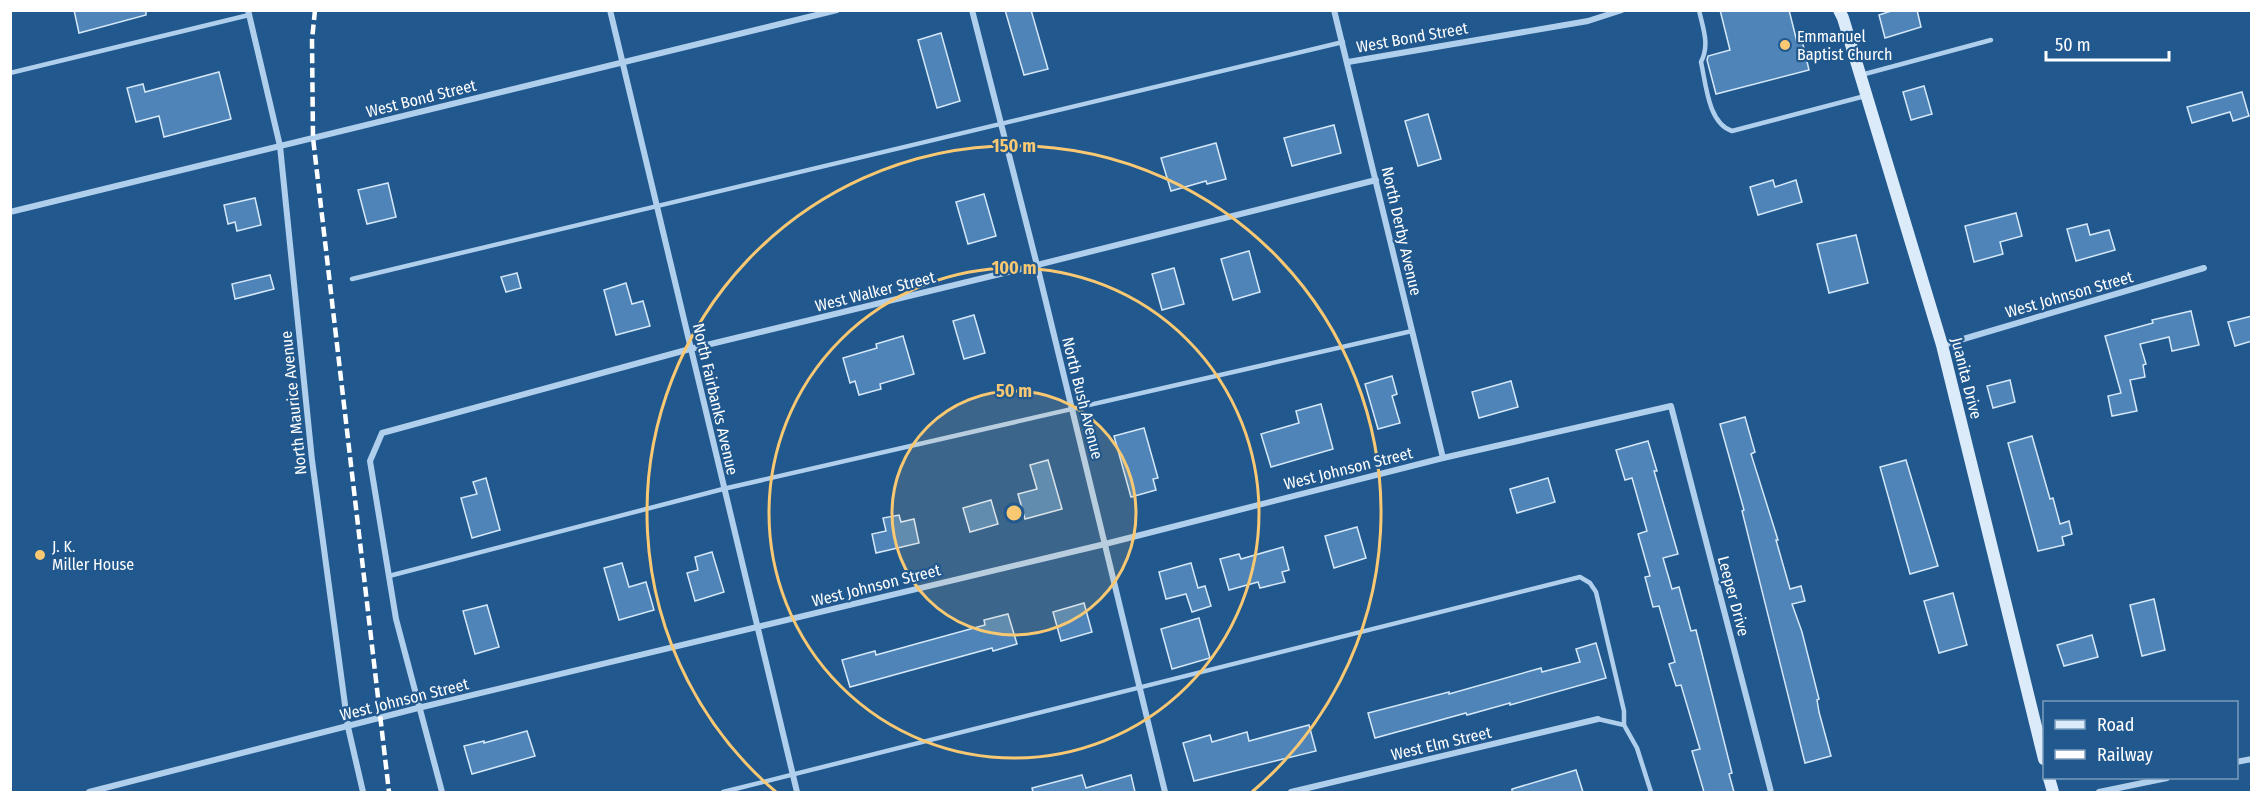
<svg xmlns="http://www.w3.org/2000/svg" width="2262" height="803" font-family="'Fira Sans Condensed',sans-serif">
  <rect width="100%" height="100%" fill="#21588e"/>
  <g fill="#4e84b7" stroke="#d5e8f9" stroke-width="1.5">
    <polygon points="74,10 146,10 146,15 79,33"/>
    <polygon points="1005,10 1031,10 1048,69 1024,75"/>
    <polygon points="1720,10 1789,10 1797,42 1802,40 1809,70 1716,94 1707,60 1708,56 1730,50"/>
    <polygon points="1894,10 1917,10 1921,27 1885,38 1879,15"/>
    <polygon points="941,33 960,101 937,108 918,40"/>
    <polygon points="219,72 231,119 164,137 159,116 136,122 127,88 143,84 145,92"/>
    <polygon points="1924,86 1932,114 1911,120 1903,92"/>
    <polygon points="2242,92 2249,116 2233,121 2230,112 2192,123 2187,107"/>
    <polygon points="1428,114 1441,159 1418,166 1405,121"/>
    <polygon points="1334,125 1341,153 1292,166 1284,138"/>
    <polygon points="1216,143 1226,179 1207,184 1206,181 1171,191 1161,158"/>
    <polygon points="1773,180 1775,187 1796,180 1802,202 1758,215 1750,187"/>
    <polygon points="388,183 396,217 367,224 358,190"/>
    <polygon points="984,194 996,236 968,244 956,202"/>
    <polygon points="255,198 261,225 237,231 235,222 228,224 224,205"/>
    <polygon points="2016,213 2022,236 2000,242 2003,254 1974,262 1965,226"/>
    <polygon points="2087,224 2090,235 2109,230 2115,250 2076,261 2067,229"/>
    <polygon points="1856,235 1868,283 1829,293 1817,244"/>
    <polygon points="1249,251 1260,292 1233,300 1221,259"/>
    <polygon points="1174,268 1184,304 1162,310 1152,274"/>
    <polygon points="517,273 521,288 506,292 501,277"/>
    <polygon points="270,275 274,289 235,299 232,284"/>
    <polygon points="626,283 632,304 643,301 650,326 616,335 604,290"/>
    <polygon points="2191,311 2199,345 2172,351 2169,337 2140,344 2146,364 2143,365 2145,377 2130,380 2137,411 2112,416 2108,396 2121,393 2105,336 2153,323 2152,320"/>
    <polygon points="974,315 985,353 964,359 953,321"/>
    <polygon points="2252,316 2252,341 2235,346 2228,322"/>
    <polygon points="903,336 914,374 880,384 881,389 859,395 855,381 850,383 843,358 877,348 876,344"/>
    <polygon points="1392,376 1397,394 1392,396 1400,423 1378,429 1365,384"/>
    <polygon points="2010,380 2015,402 1993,408 1987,386"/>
    <polygon points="1511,381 1518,407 1479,418 1472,392"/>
    <polygon points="1321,404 1333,449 1271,467 1261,434 1299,423 1296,411"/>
    <polygon points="1745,417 1755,452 1751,454 1778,540 1776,540 1790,589 1801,586 1805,601 1792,604 1802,632 1819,699 1817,700 1819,712 1831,756 1805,763 1742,511 1744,510 1720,424"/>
    <polygon points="1144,428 1158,478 1153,479 1156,490 1131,497 1114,436"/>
    <polygon points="2032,436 2050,499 2053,498 2060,524 2069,521 2072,534 2062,537 2064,545 2038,551 2008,443"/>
    <polygon points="1648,441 1657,471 1654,471 1678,554 1663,558 1672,589 1679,587 1691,631 1696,630 1732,773 1729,774 1734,792 1704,792 1692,751 1700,749 1681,685 1676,686 1669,664 1675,662 1659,606 1653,607 1645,577 1650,576 1638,534 1647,531 1632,478 1625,480 1616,450"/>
    <polygon points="1048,460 1062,509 1025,519 1018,494 1037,489 1030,465"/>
    <polygon points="1906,460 1938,566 1910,574 1880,467"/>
    <polygon points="486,478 500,530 472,538 461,498 477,494 473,482"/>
    <polygon points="1548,478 1555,502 1517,513 1510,489"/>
    <polygon points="991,500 998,524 970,532 963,508"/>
    <polygon points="899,515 901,522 914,519 919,543 876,553 872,534 886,531 883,518"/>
    <polygon points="1357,527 1366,558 1334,568 1325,536"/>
    <polygon points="1283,547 1289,570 1282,572 1285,582 1260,588 1258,582 1229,590 1220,559 1239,554 1241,559"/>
    <polygon points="712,552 724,592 695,601 687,573 698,570 695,557"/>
    <polygon points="622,563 629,587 646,582 654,610 619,620 604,568"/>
    <polygon points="1191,563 1198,588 1205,586 1211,606 1192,612 1186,594 1166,599 1159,572"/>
    <polygon points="1953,593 1967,645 1939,653 1924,601"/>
    <polygon points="2154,599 2165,650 2142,656 2130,605"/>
    <polygon points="1084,603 1092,632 1061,641 1053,612"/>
    <polygon points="487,605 499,647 475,654 463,611"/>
    <polygon points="1008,614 1017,644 993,651 992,648 850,687 842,660 875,651 876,655 923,642 985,625 984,620"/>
    <polygon points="1199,618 1210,658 1172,669 1161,629"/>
    <polygon points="2092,635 2098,657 2064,666 2057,645"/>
    <polygon points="1596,643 1606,678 1510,705 1510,703 1467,715 1466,713 1375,738 1368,713 1449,692 1449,694 1541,668 1542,672 1580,662 1576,649"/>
    <polygon points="1309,725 1316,751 1194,781 1183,743 1210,735 1212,742 1247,732 1249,741"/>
    <polygon points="527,731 535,756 472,774 464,746 484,741 484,743"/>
    <polygon points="1576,770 1583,792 1512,792 1512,789"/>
    <polygon points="1082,775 1086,788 1131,775 1135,792 1033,792 1032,788"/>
  </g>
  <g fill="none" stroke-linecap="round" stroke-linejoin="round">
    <g stroke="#b0cfec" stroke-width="4.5">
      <path d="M1699,10C1703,29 1710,44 1701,62C1706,84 1708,123 1732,131L1865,96"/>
      <polyline points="10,73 249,15"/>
      <polyline points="1861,75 1991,40"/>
      <path d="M352,279C682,202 1012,120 1343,42"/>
      <polyline points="389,576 723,489 1412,331"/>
      <polyline points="1598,719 1624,725 1637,748 1651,792"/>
      <polyline points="723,792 1580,577 1590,583 1596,592 1624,711 1624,725"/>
    </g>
    <g stroke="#b0cfec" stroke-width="6">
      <polyline points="248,10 280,146 312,460 348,727 363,792"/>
      <polyline points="610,10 797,792"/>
      <polyline points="972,10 1037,265 1165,792"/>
      <polyline points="1334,10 1443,458"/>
      <polyline points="1348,62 1588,21 1622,10"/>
      <polyline points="10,212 837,10"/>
      <polyline points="1943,345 2204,268"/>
      <polyline points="2236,762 2252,759"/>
      <polyline points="89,792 418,708 1105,544 1443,458 1671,406 1771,792"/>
      <polyline points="442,792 396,619 370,461 382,433 690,349 1037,265 1376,180"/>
      <polyline points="1291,792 1598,719"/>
      <polyline points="2099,792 2167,778"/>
    </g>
    <g stroke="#dcebf9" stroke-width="12">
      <polyline points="1839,10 1843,18 1942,345 2044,759"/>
      <polyline points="2049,778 2053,792"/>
    </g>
    <polyline stroke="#fff" stroke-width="4.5" stroke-dasharray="10 4.5" stroke-linecap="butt" points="315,10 312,40 313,138 389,792"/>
  </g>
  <circle cx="1014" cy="513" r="122" fill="#f9c872" fill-opacity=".12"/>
  <g fill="none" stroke="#f9c872" stroke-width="3">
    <circle cx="1014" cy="513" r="122"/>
    <circle cx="1014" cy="513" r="245"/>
    <path d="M776 792A367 367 0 1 1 1252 792"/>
  </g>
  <g fill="#f9c872" stroke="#21588e" stroke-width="2">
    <circle cx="1785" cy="45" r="6"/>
    <circle cx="40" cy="555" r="6"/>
  </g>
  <g text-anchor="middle" stroke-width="4.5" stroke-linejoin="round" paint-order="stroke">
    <g font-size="16" fill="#fff" stroke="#21588e" text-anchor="start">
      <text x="1797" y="42">Emmanuel<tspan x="1797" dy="18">Baptist Church</tspan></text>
      <text x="52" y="552">J. K.<tspan x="52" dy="18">Miller House</tspan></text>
    </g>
    <g font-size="16" fill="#fff" stroke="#21588e">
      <text transform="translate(1412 37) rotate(-10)" y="6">West Bond Street</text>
      <text transform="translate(421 98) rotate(-14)" y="6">West Bond Street</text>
      <text transform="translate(1402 231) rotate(77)" y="6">North Derby Avenue</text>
      <text transform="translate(875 291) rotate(-14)" y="6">West Walker Street</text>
      <text transform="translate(2069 294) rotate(-16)" y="6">West Johnson Street</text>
      <text transform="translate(1967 378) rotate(76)" y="6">Juanita Drive</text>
      <text transform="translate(1083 398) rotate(76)" y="6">North Bush Avenue</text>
      <text transform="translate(716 399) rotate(77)" y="6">North Fairbanks Avenue</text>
      <text transform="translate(293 403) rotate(-96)" y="6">North Maurice Avenue</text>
      <text transform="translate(1348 468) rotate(-14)" y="6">West Johnson Street</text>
      <text transform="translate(876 585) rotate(-14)" y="6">West Johnson Street</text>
      <text transform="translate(1734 596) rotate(75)" y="6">Leeper Drive</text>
      <text transform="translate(404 699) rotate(-14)" y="6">West Johnson Street</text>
      <text transform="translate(1441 743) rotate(-13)" y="6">West Elm Street</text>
    </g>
  </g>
  <circle cx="1014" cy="513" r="9" fill="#f9c872" stroke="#21588e" stroke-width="3"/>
  <g font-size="18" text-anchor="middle" font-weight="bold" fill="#f9c872" stroke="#21588e" stroke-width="4.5" stroke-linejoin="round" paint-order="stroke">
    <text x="1014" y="152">150 m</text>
    <text x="1014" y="274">100 m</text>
    <text x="1014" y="397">50 m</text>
  </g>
  <rect width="2262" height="803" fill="none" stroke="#ffffff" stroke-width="24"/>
  <rect x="2043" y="701" width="195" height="78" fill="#21588e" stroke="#7a9bbb" stroke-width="1.5"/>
  <rect x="2055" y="720" width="30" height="9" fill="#dcebf9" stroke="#7a9bbb" stroke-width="1.5"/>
  <text x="2097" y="731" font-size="18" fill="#ffffff">Road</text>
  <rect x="2055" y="750" width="30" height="9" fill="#ffffff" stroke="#7a9bbb" stroke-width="1.5"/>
  <text x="2097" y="761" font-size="18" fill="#ffffff">Railway</text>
  <path d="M2046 51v9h123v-9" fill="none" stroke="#ffffff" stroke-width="3"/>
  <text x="2055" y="51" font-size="18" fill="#ffffff" stroke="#21588e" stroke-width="4.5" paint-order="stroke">50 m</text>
</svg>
